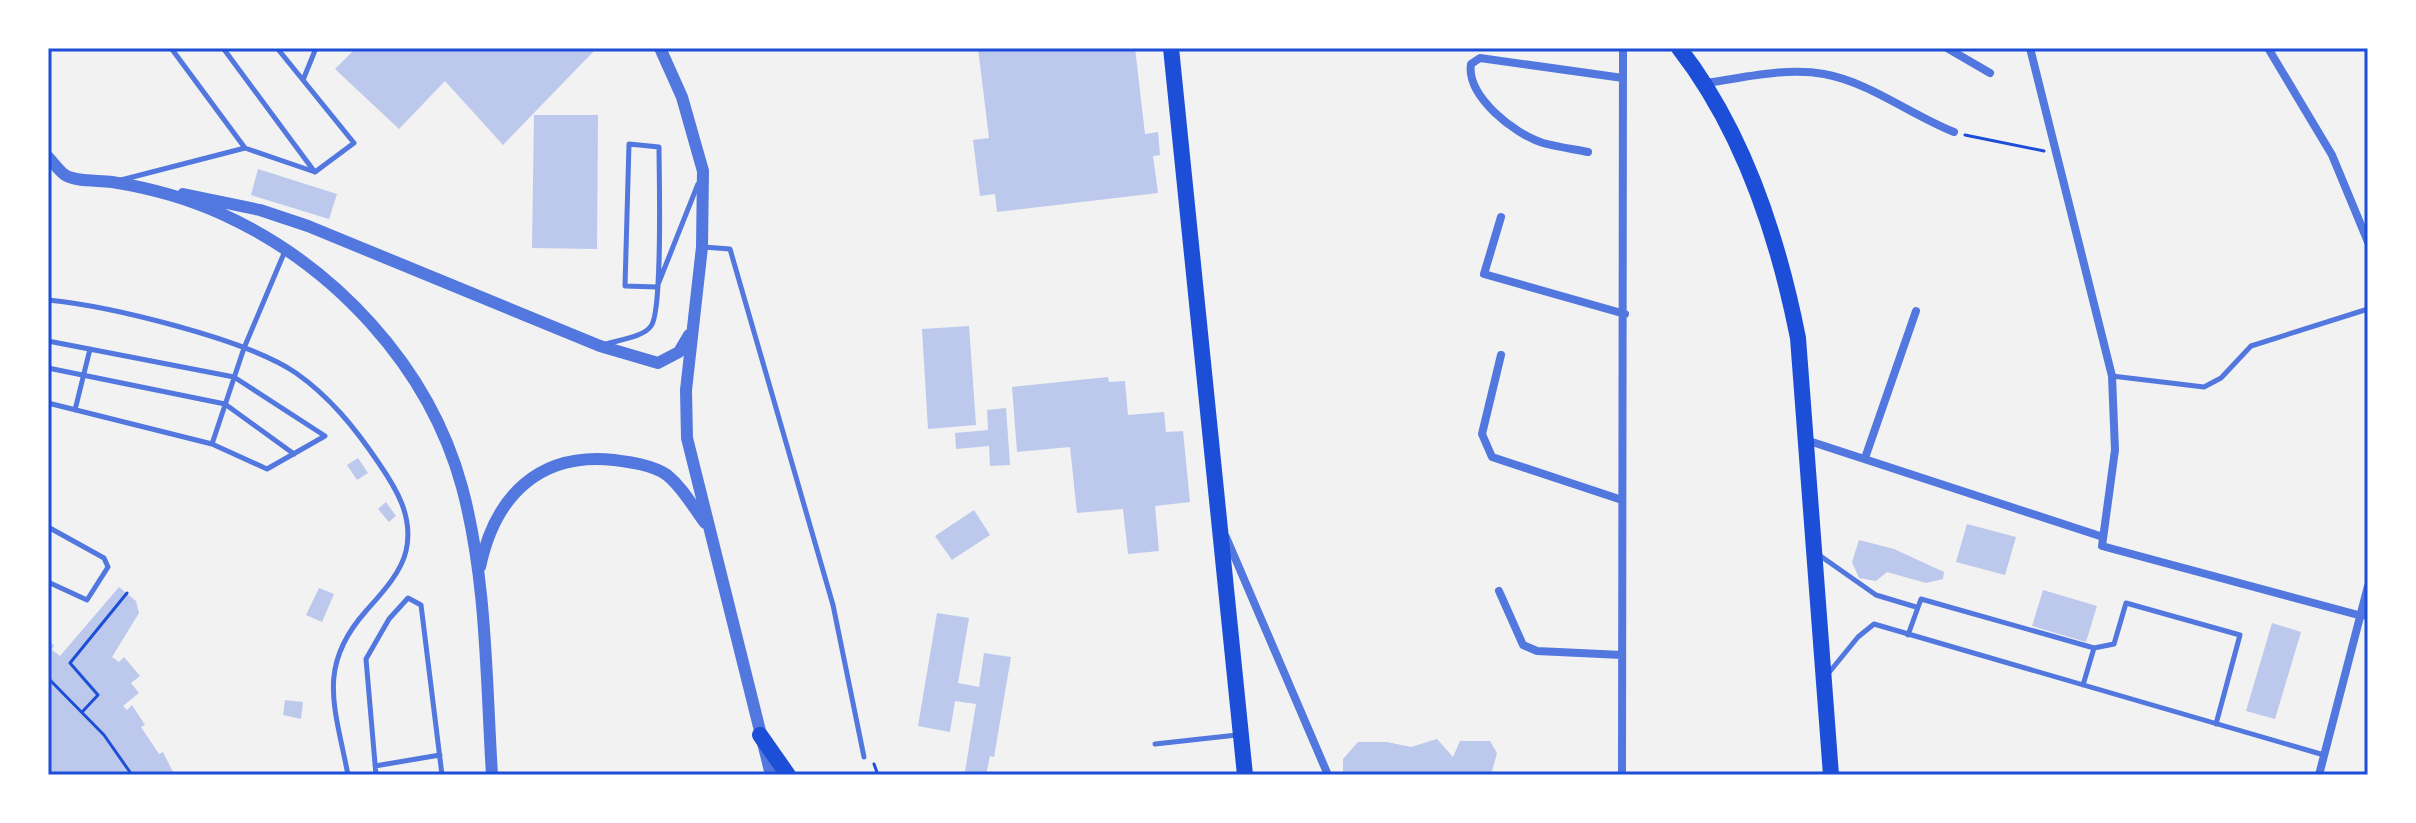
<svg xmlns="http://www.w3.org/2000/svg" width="2416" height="823" font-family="Signika,sans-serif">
  <rect width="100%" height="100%" fill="#f2f2f2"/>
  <path fill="#bdc9ec" d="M356,48h235l3,3 -91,94 -58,-64 -46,48 -64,-60z
    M978,48h157l10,86 13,-2 2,23 -7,1 5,37 -161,19 -2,-18 -15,2 -7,-56 16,-2z
    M534,115h64l-1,134 -65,-1z
    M258,169l79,25 -8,25 -78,-24z
    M969,326l7,99 -48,4 -6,-100z
    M1108,377l1,5 16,-1 3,34 36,-3 2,20 17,-1 7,71 -35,4 4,45 -31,3 -5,-45 -46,4 -7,-66 -53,5 -5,-65z
    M1006,408l4,57 -20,1 -1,-20 -33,3 -1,-16 33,-3 -1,-20z
    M358,458l10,15 -11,7 -10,-15z
    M386,502l10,14 -7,6 -11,-13z
    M974,510l16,25 -38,25 -17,-24z
    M1967,524l49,13 -11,38 -49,-13z
    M1859,540l35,9 50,23 -1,7 -17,4 -39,-11 -11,9 -17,-3 -7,-16z
    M119,587l17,14 3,12 -27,44 7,5 5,-5 16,19 -9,7 8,10 -16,13 4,4 5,-5 13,20 -4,2 18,27 4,-2 11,22 -126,1v-134l6,4 -2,5 8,6z
    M319,588l15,6 -12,28 -16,-7z
    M2043,590l54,16 -11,36 -54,-16z
    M937,613l32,5 -11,65 21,4 5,-34 27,4 -17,100 -4,-1 -4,19 -21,-3 11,-68 -21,-3 -5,31 -32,-6z
    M2272,623l29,9 -26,87 -29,-8z
    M285,700l18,2 -2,17 -18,-4z
    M1437,739l16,18 7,-16h30l7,12 -6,22h-148v-16l15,-17h29l24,5z"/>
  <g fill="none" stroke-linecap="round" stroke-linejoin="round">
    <path stroke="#1d4ed8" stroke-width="3" d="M1965,135l79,16
      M48,678l56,57 28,40
      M83,711l15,-16 -28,-32 57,-70
      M874,764l4,11"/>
    <path stroke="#5277de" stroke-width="5" d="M171,48l74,100
      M223,48l91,123
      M277,48l77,95 -39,29
      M303,80l13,-32
      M121,180l124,-32 70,24
      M703,247l27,2 103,356 31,152
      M659,282l39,-98
      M48,300c61,6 199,39 248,73 34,24 59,55 82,89 18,26 36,55 28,89 -5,22 -25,43 -40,60 -50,56 -31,96 -18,164
      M48,341l186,36 91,59 -58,33 -55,-25 -164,-41
      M606,344c12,-4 38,-7 45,-18 12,-15 8,-151 8,-179l-30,-3 -4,142 32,1
      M48,368l177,36 69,50
      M2112,376l92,11 17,-9 30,-32 117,-37
      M75,410l15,-61
      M212,444l32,-96 41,-97
      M48,527l56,31 4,9 -21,33 -39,-18
      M1819,555l57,40 40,12
      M1908,635l13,-36 173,49
      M1827,675l31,-38 16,-13 450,131
      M2083,685l11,-37 20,-4 12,-41 114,32 -24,89
      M1155,744l82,-9
      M375,766l65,-11
      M376,775l-10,-116 23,-40 19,-21 13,7 21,170"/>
    <path stroke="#5277de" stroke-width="8" d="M1947,48l43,25
      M2030,48l82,328 3,74 -13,96 260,70
      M2268,48l64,107 36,87
      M1706,83c37,-5 80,-16 118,-9 45,8 87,41 130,58
      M1588,152c-15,-3 -30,-5 -45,-9 -29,-9 -77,-47 -72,-79l9,-6 143,20
      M1501,217l-17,57 141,40
      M1501,355l-19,79 10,23 130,43
      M1806,440l297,97
      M1865,458l51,-147
      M1226,537l102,238
      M1499,591l24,54 14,6 85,4
      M1622,775l1,-727
      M2319,775l49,-189"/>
    <path stroke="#5277de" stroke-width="12" d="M660,48l22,49 21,74 -1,76 -16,143 1,48 84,337
      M48,157c5,5 11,14 17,18 11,7 34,5 47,7 38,6 75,16 110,32 112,51 207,152 240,273 25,93 24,193 30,288
      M183,194l77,16 48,16 292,120 58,17 21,-11 10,-17
      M480,567c15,-71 59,-115 134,-107 16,2 39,5 53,15 16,13 26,32 38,48"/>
    <path stroke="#1d4ed8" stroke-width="16" d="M1171,48l74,727
      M1679,48c63,81 99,189 119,290l33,437
      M760,735l28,40"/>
  </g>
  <rect width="2416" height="823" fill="none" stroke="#ffffff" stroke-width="100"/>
  <rect x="50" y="50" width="2316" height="723" fill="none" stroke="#1d4ed8" stroke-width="3"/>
</svg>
